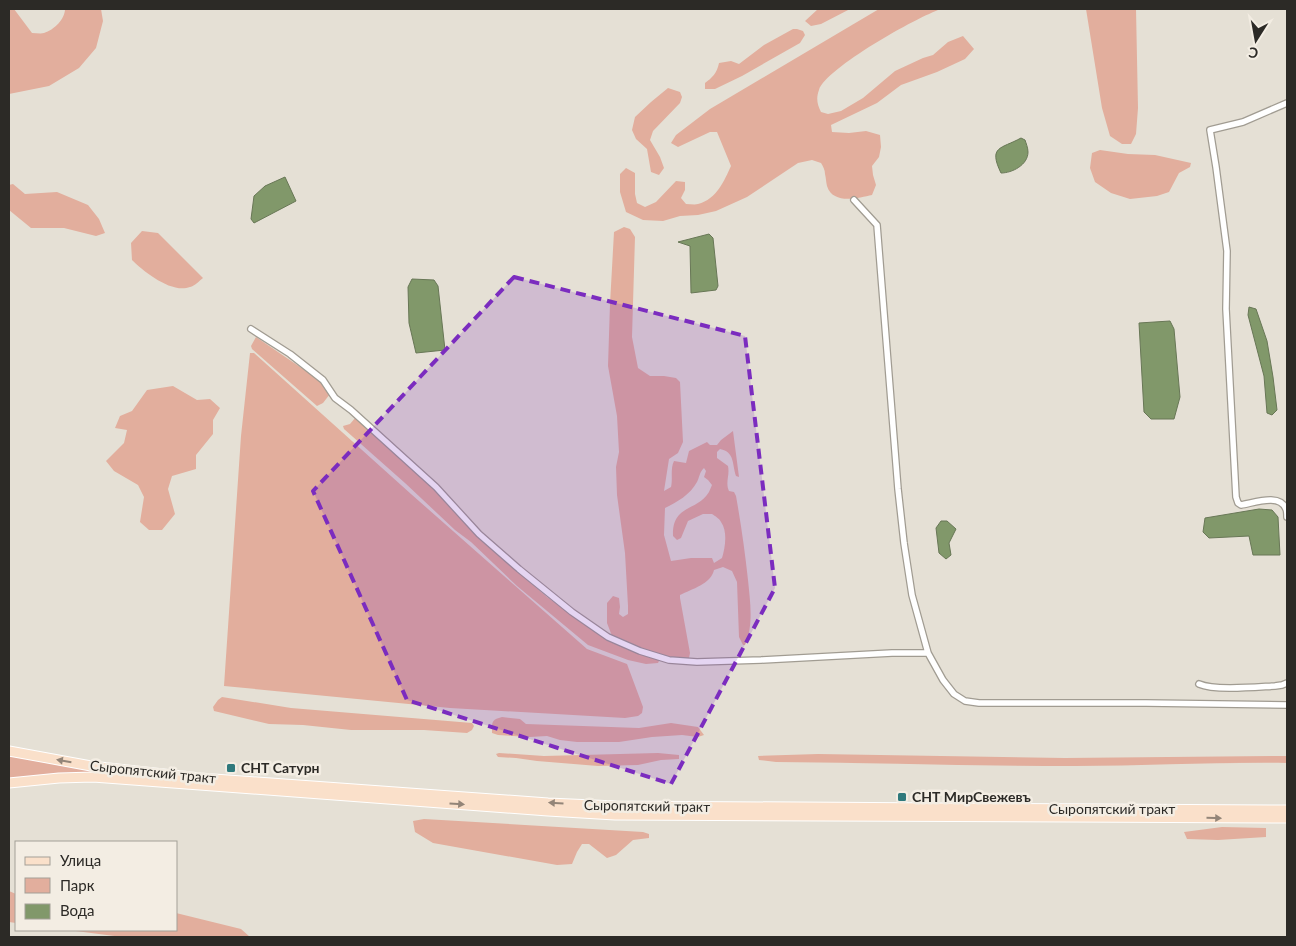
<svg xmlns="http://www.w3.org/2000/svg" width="1296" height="946" font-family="Lato,sans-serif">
  <rect width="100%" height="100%" fill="#e5e0d5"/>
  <path fill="#e2ae9d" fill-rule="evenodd" d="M9,9h5l18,24c4,0 9,1 12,0 10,-3 21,-14 21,-24h36l2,12 -7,27 -17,20 -30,18 -40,8z
    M818,9h32l-29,15 -10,2 -6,-5z
    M879,9h62c-24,8 -115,59 -122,81 -3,8 -2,14 2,22l7,2 13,-3 22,-13 32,-27 28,-13 10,-3 15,-13 15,-6 11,13 -9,10 -28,13 -36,13 -24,18 -46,22 1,7 17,1 17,-2 14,4 1,12 -2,10 -7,9 1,9 3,10 -4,10c-14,3 -39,10 -45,-9 -1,-4 -1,-8 -2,-12 0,-4 -2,-8 -4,-11l-9,-3 -14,3 -51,34 -31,14 -18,4 -18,1 -17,5 -20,-1 -17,-8 -6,-20v-18l6,-6 9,5v21l2,9 8,4 11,-5 20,-21 9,1v8l-4,8 5,6c4,0 9,1 12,0 19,-5 26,-23 33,-38l-14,-34h-7l-32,15 -7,-4 5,-8 34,-26z
    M1086,9h50l2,99 -2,26 -5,10h-9l-12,-8 -8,-28z
    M793,29h4l6,2 2,4 -5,8 -58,33 -27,13h-10v-6c7,-5 12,-10 14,-20l12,-2 8,3 25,-19z
    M668,88l12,4 2,5 -2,6 -27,28 -3,9 10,17 4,11 -5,7 -8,-3 -4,-23 -11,-10 -4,-9 3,-13 16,-15z
    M1100,150l28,4 27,1 36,8 -1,4 -11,6 -10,19 -12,4 -27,3 -19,-6 -16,-11 -5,-14 2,-15z
    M13,184l12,10 32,-2 31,13 11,14 6,14 -9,3 -32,-8h-33l-22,-18v-25z
    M624,227l6,2 5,8 -3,100 6,31 12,8h14l12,2 4,4 3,60 -5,11 -9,6 -5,32 7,-4c2,-8 -1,-18 3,-26l12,2 3,-12 18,-9 3,3h7l4,-5 12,-9 6,46 -3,-1c-4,-12 -1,-24 -16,-27l-3,3v6l11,8c2,10 -3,16 1,25l5,1 2,4c5,28 9,56 12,84 2,21 6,45 -3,65h-2l-4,-8 -2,-55 -5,-11 -9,-4 -9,3c-3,14 -22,19 -34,25v3l10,55 -1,5c-21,2 -59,-12 -77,-22l-5,-13v-20l6,-7 6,2 1,9 -1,7 4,3 5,-3v-8l-3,-53 -8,-58 -1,-28 3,-15 -2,-36 -9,-50 2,-62 4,-72zM704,468l2,3 -2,6 4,3 4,5c-1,2 -2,5 -3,7 -12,20 -37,12 -36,44l4,4 4,-2 7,-17 15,-7h9c3,2 8,5 9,8 7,10 4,26 1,36l-8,5 -2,-5h-21l-20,3 -7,-26 1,-27c12,-6 25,-13 32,-26 3,-6 2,-9 7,-14z
    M142,231l16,2 45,45c-4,3 -8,8 -13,9 -18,7 -46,-15 -58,-27l-1,-17z
    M256,337l66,45 8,12 -7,9 -6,3 -65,-57 -1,-3z
    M250,353h4l157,141 176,155 40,15 16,43 -1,6 -4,3 -13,2 -175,-10 -226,-22 17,-250z
    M173,386l24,14 13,-1 10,9 -7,12v14l-17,21v14l-24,7 -4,13 7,25 -13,16h-13l-9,-8 4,-25 -6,-12 -24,-14 -8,-10 18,-18 3,-13 -12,-2 5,-12 12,-5 15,-21z
    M356,417l79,72 67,69 45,39 50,36 16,10 44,15 2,3 -1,2 -12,1 -18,-4 -40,-15 -71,-59 -46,-44 -16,-12 -50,-47 -61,-54 -1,-3 7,-2z
    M222,697l69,11 181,15 2,3 -2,4 -5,3 -43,-3h-73l-48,-5 -34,-1 -55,-13 -1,-4 5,-7z
    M502,717l18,2 6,5 113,4 32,-5 27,4 6,8 -6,2 -16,-2 -30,2 -33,5h-42l-17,-2 -13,-4 -17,1 -32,-2 -6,-2c0,-11 -1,-13 10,-16z
    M499,753l45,3 114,-3 21,2v4l-18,1 -23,5 -40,1 -61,-5 -21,-3 -18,-1 -2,-3z
    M818,754l247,4 212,-2h10v7c-70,-1 -141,3 -212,3 -99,0 -199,-3 -299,-4l-17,-2 -1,-4z
    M9,756l122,20 -40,-2 -82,4z
    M424,819l219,13 6,2v4l-16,2 -17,15 -9,3 -18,-14h-7l-5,8 -5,12 -15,1 -124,-22 -18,-11 -2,-11z
    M1222,827l44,1v9l-48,3 -31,-1 -3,-7z
    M9,891l7,3v29l-7,-1z
    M176,913l65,16 9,8h-128l-54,-7h108z"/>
  <path fill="#81986a" stroke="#687756" d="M1021,138l4,2c1,3 3,8 3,12 0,13 -16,21 -27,21 -13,-27 0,-24 20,-35z
    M285,177l11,24 -42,22 -3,-4 3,-23 11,-10z
    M709,234l4,4 5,48 -2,4 -25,3 -1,-47 -12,-4z
    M412,279l22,1 4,6 7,64 -29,3 -7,-30 -1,-36z
    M1249,307l7,2 11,32 6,36 4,33 -5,5 -5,-2 -3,-37 -16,-61z
    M1170,321l4,8 6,68 -6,22h-23l-7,-7 -5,-89z
    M1259,509l13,1 6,7 2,38h-27l-4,-19 -40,2 -6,-6 2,-14z
    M941,521h6l9,8 -7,14 2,12 -5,4 -7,-6 -3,-25z"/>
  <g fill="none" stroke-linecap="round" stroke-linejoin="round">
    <defs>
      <path id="minor" d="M1287,103l-44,19 -33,8 6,37 11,84 -1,58 10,188 2,6 3,2c13,-2 39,-12 45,4 1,2 1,5 1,8
        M854,200l23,25 21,264 6,54 8,52 16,58 15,27 11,14 11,7 14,2h167l141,2
        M251,329l39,25 33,26 12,18 16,12 85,77 43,47 40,35 53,43 36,25 32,14 29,9 28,2 64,-2 131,-7h36
        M1199,684c16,7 57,3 76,2l7,-1 5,-2"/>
      <path id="primary" d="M9,751l82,15 109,12 348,25 68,3 671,4
        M9,783l50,-5 34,-1 455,34 67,4 672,3"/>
    </defs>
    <use href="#minor" stroke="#a19c92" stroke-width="8"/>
    <use href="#primary" stroke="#fff" stroke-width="11"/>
    <use href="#minor" stroke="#fff" stroke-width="5.5"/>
    <use href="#primary" stroke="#fae0ca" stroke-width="9"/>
  </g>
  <defs><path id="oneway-solid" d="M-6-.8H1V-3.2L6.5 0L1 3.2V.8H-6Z" transform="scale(1.25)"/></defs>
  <g fill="#938578">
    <use href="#oneway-solid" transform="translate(64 761) rotate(-170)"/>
    <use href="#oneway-solid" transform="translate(556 803) rotate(-177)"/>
    <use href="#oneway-solid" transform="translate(457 804) rotate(4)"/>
    <use href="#oneway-solid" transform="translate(1214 818) rotate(1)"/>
  </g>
  <path fill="#7b2cbf" fill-opacity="0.2" stroke="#7b2cbf" stroke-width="4" stroke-dasharray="10 6" stroke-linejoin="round" d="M514,277l231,59 30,252 -104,196 -264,-84 -94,-209z"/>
  <g fill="#2f797c" stroke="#f3ede3" stroke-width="2">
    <rect x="226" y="763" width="10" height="10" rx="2.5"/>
    <rect x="897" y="792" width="10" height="10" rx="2.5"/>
  </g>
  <g text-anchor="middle" stroke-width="5" stroke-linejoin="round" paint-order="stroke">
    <g font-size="14" font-weight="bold" fill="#2c2a26" stroke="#f3ede3" text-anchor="start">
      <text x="241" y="773">СНТ Сатурн</text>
      <text x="912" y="802">СНТ МирСвежевъ</text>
    </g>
    <g font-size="14" fill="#2c2a26" stroke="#f3ede3">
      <text transform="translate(153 772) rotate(6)" y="5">Сыропятский тракт</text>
      <text transform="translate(647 806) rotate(1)" y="5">Сыропятский тракт</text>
      <text x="1112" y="814">Сыропятский тракт</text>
    </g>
  </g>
  <rect width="1296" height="946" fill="none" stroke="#2c2a26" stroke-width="20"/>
  <rect x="15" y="841" width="162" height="90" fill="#f3ede3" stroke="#a39f97"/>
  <rect x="25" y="857" width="25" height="8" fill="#fae0ca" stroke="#a39f97"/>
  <text x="60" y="866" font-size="15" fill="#2c2a26">Улица</text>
  <rect x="25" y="878" width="25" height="15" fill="#e2ae9d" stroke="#a39f97"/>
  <text x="60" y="891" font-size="15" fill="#2c2a26">Парк</text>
  <rect x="25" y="904" width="25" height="15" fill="#81986a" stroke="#a39f97"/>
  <text x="60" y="916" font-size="15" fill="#2c2a26">Вода</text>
  <g transform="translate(1256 40) rotate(191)" stroke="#f3ede3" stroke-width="4" paint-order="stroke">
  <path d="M0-4L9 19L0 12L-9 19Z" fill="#2c2a26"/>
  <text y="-8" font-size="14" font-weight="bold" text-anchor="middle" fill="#2c2a26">С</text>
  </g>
</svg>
